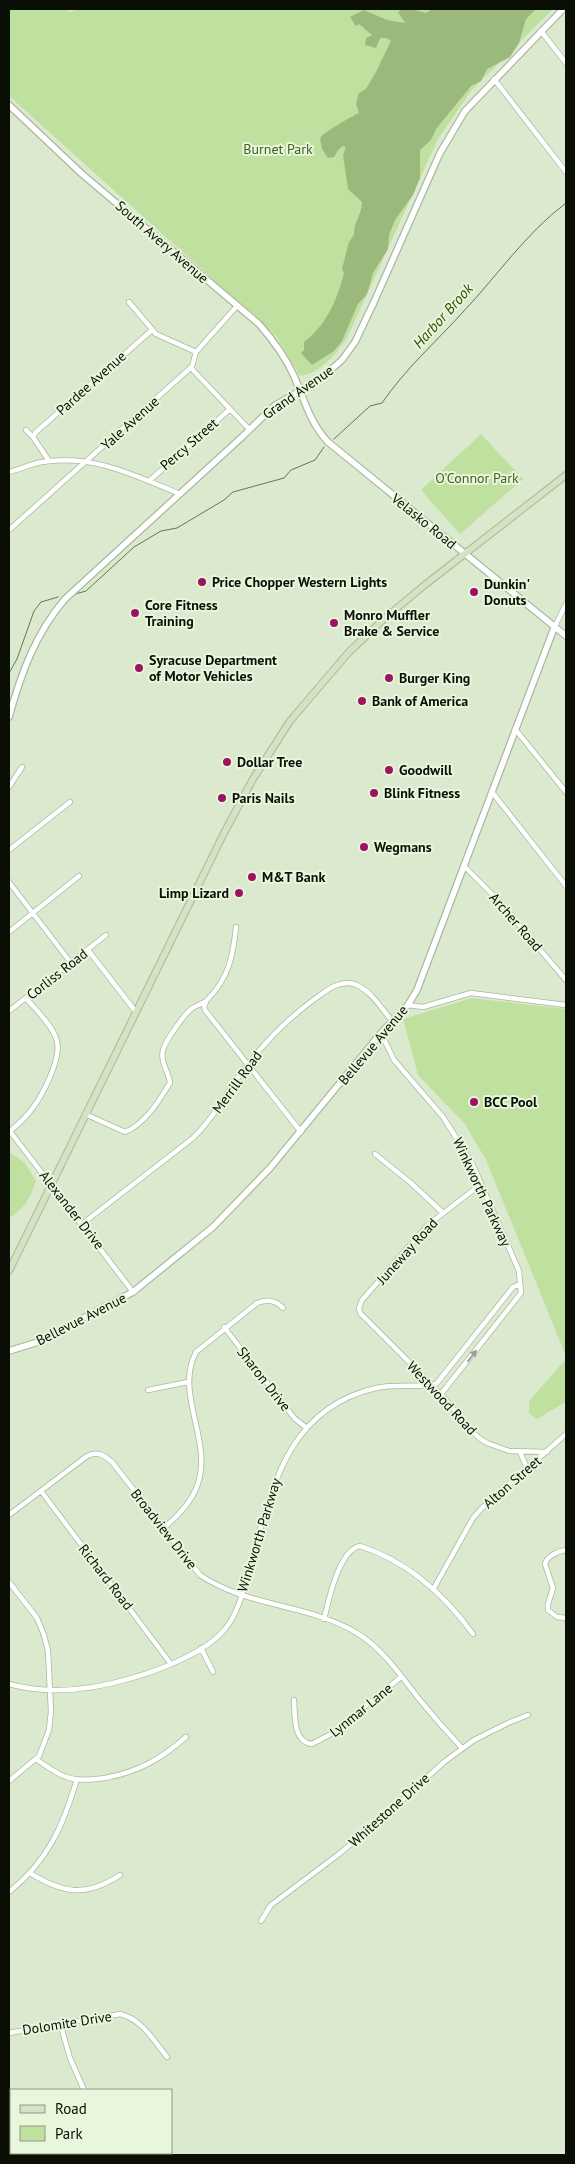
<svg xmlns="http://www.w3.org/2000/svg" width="575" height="2164" font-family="'PT Sans',sans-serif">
  <rect width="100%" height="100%" fill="#dbe9cf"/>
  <path fill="#c0e0a0" d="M9,9h55l7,3 6,-3h476l-82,82 -33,48 -91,199c-12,17 -26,35 -47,38l-23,-39 -268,-241z
    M481,434l42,45 -63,55 -39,-44z
    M472,998l94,11v347l-80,-196 -21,-36 -47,-49 -15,-56z
    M9,1152l16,11 11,18c-6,17 -11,28 -27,37z
    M566,1359v45l-2,-1 -27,16 -8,-6v-12z"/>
  <path fill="#9ab97a" d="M402,9h10l14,4 6,-4h104l-10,10 -7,24 -9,14 -23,12 -6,12 -10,5 -35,43 -5,11 -11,10v28l-7,17 -18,25 -6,15 -1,14 -15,24 -6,21 -9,10 -16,37 -8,10 -22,14 -11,-12 3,-3v-8c22,-16 34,-44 40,-69l-2,-4 7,-27 5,-7c-1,-12 8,-21 8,-33l-14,-13 -5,-34 3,-8 -3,-1 -5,4 -4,7 -6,1 -6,-9 -2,-11c4,-6 32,-22 39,-25l-3,-9 3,-11 7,-4 10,-17 15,-31 -4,-3h-7l-4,10 -11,-3 1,-7 6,-3 -13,-11 -3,2 -6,-9 14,-7 23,10 18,3 -7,-11z"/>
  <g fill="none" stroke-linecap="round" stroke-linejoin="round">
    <path stroke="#62794a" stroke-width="1" d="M334,439l36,-33 12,-3c24,-35 53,-60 81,-91 34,-36 63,-79 103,-109
      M75,594l11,-3 48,-44 27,-16 16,-3 47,-28 9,-8 51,-14 7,-8 24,-10 9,-13
      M9,673l8,-14 17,-48 7,-9 17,-5"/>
    <defs>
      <path id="minor" d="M541,31l25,32
        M494,79l72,93
        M129,302l27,32 40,18
        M191,368l58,61
        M26,430l7,7 16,24
        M33,437l3,-5 116,-102
        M9,472c11,-3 22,-8 33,-10 51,-8 92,13 138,32
        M149,481l81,-72
        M9,530l178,-159 5,-5 4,-14 41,-46
        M554,628l12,-24
        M515,729l51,63
        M9,787l13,-20
        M492,792l74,94
        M9,850l61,-48
        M464,866l32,32 70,82
        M9,882l62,81
        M9,932l70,-56
        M88,950l48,62
        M206,1002l-2,4 1,4 96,122
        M408,1005l15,2 48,-14 95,12
        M9,1011l97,-76
        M381,1033l13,27 49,57 29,46 47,108 2,22 -80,101
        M85,1114l40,18c20,-8 34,-31 45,-49 -1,-11 -10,-20 -7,-33 2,-9 21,-35 28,-41 5,-4 12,-5 16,-9 22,-22 26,-44 29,-73
        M9,1130l124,162
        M10,1131c6,-5 12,-10 17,-16 13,-14 37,-58 29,-77 -5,-14 -20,-28 -30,-40
        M375,1154l36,29 31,29
        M481,1184l-53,41 -66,75 -3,8 1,5 81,81 27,33 11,11 8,5 22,8 38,1
        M82,1224l111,-86c18,-17 29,-38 43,-58 23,-32 48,-59 80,-82 11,-8 23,-18 38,-14 16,5 28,25 38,37
        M224,1327l71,92 12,9
        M148,1390l40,-8
        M520,1452l7,16
        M41,1491l130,173
        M9,1515l78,-59c11,-5 17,-1 25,6l88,113c47,32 109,29 157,58 26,16 44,43 62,66 14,17 28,33 43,49
        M163,1529c12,-11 25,-23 32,-38 22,-46 -22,-95 1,-139l61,-49c11,-4 18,-3 26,5
        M566,1550c-8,1 -19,6 -21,14l8,24 -5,16v6l9,7 9,1
        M9,1582l28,36 7,17 4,16 3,60 -2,19 -10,26 -30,25
        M434,1588l39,-70 9,-10 84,-74
        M324,1619c5,-20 15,-69 36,-73 47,15 84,48 113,88
        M201,1648l12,24
        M9,1684c40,11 83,6 123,-6 28,-8 75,-26 93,-49 16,-19 20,-48 27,-71 21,-74 37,-150 124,-170 18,-4 38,-1 57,-3l4,-2 76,-96 7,-3
        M294,1700c1,16 -1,42 18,44l19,-10 70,-57
        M36,1759c10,7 19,14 30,18 12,4 26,3 39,1 33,-6 56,-19 81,-41
        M30,1873c34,21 56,24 90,2
        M9,1892c39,-31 54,-66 68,-113
        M261,1921l10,-16 68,-51 46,-38 59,-54 30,-22 34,-17 20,-8
        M60,2023l10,35 14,32
        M9,2033l111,-19c22,5 34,27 47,43"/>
      <path id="tertiary" d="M9,105l73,69 177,150c14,16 26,32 35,52 10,23 16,47 34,66l238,194
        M9,717c12,-43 26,-83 56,-118l177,-162 32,-31 45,-26 23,-20 13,-18 19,-40 66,-149 25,-42 98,-102
        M9,1351l29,-9 95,-50 80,-65 57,-59 111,-135 27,-28 9,-15 137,-362"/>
      <path id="secondary" d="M9,1271l215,-438 29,-54 37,-58 59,-69 36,-34 41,-34 140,-109"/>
    </defs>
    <use href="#minor" stroke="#aab89f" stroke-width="6"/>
    <use href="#tertiary" stroke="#aab89f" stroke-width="8"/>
    <use href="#secondary" stroke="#aab89f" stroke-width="8"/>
    <use href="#minor" stroke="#fff" stroke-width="4.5"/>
    <use href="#tertiary" stroke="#fff" stroke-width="5.5"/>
    <use href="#secondary" stroke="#d4e3c2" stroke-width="6"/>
  </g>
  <defs><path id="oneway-solid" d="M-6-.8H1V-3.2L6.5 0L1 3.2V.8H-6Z" transform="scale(1.25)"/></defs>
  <use fill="#9d9f9b" href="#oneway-solid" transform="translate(472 1356) rotate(-52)"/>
  <g fill="#9e1361" stroke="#e8f6dc" stroke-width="2">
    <circle cx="202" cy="582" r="5"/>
    <circle cx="474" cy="592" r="5"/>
    <circle cx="135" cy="613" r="5"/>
    <circle cx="334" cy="623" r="5"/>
    <circle cx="139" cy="668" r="5"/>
    <circle cx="389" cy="678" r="5"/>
    <circle cx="362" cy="701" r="5"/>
    <circle cx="227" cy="762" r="5"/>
    <circle cx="389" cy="770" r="5"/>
    <circle cx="374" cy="793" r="5"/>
    <circle cx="222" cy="798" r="5"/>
    <circle cx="364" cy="847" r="5"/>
    <circle cx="252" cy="877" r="5"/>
    <circle cx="239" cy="893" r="5"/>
    <circle cx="474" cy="1102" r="5"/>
  </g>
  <g text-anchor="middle" stroke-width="4" stroke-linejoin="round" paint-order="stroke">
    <g font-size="14" fill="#43601e" stroke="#e8f6dc">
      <text x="278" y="154">Burnet Park</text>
      <text x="477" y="483">O'Connor Park</text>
    </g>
    <g font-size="14" fill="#0a0f06" stroke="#e8f6dc">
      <text transform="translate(162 242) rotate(41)" y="5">South Avery Avenue</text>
      <text transform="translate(91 383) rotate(-42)" y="5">Pardee Avenue</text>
      <text transform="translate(298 392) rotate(-35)" y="5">Grand Avenue</text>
      <text transform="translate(130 423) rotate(-42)" y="5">Yale Avenue</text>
      <text transform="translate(189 444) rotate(-41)" y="5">Percy Street</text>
      <text transform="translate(424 521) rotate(39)" y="5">Velasko Road</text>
      <text transform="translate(516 922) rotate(49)" y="5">Archer Road</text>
      <text transform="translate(57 974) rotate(-38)" y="5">Corliss Road</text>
      <text transform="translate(373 1045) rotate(-50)" y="5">Bellevue Avenue</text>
      <text transform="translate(237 1082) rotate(-54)" y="5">Merrill Road</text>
      <text transform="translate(482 1192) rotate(65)" y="5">Winkworth Parkway</text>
      <text transform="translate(72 1210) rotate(52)" y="5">Alexander Drive</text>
      <text transform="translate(407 1251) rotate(-48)" y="5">Juneway Road</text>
      <text transform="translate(81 1319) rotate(-27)" y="5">Bellevue Avenue</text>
      <text transform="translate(264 1379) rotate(52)" y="5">Sharon Drive</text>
      <text transform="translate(442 1398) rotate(47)" y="5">Westwood Road</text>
      <text transform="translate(512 1482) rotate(-41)" y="5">Alton Street</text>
      <text transform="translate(164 1529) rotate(52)" y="5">Broadview Drive</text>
      <text transform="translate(259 1535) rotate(-73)" y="5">Winkworth Parkway</text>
      <text transform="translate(106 1577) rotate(52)" y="5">Richard Road</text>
      <text transform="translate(361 1710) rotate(-39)" y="5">Lynmar Lane</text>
      <text transform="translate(389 1810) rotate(-42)" y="5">Whitestone Drive</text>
      <text transform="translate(67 2023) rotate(-9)" y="5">Dolomite Drive</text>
    </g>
    <g font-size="14" font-weight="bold" fill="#0a0f06" stroke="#e8f6dc" text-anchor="start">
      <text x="212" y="587">Price Chopper Western Lights</text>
      <text x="484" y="589">Dunkin'<tspan x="484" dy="16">Donuts</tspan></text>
      <text x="145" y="610">Core Fitness<tspan x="145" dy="16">Training</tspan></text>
      <text x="344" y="620">Monro Muffler<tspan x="344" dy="16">Brake &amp; Service</tspan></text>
      <text x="149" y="665">Syracuse Department<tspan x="149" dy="16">of Motor Vehicles</tspan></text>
      <text x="399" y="683">Burger King</text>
      <text x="372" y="706">Bank of America</text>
      <text x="237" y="767">Dollar Tree</text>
      <text x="399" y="775">Goodwill</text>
      <text x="384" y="798">Blink Fitness</text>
      <text x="232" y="803">Paris Nails</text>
      <text x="374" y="852">Wegmans</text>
      <text x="262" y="882">M&amp;T Bank</text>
      <text x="229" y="898" text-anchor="end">Limp Lizard</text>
      <text x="484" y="1107">BCC Pool</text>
    </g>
    <g font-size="15" font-style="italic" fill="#34500a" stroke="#e8f6dc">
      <text transform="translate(443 316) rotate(-48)" y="5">Harbor Brook</text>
    </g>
  </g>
  <rect width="575" height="2164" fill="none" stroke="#0a0f06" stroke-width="20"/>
  <rect x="10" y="2089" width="162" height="65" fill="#e8f6dc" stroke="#8f9a86"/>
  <rect x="20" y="2105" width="25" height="8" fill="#d4e3c2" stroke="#8f9a86"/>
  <text x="55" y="2114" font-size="15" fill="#0a0f06">Road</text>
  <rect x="20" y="2126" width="25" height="15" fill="#c0e0a0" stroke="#8f9a86"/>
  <text x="55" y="2139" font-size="15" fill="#0a0f06">Park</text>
</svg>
